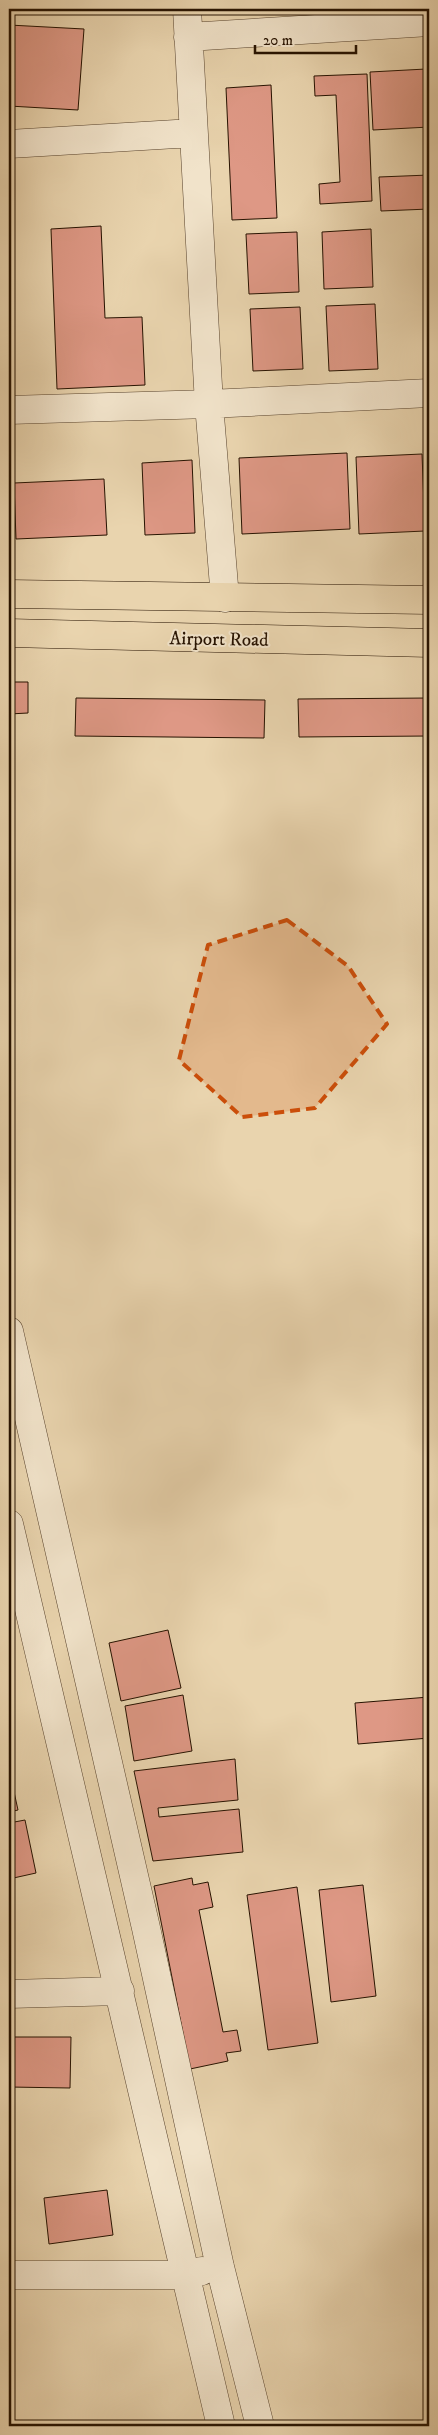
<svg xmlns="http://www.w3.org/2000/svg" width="438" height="2435" font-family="'IM FELL DW Pica',serif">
  <rect width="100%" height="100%" fill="#e9d4ae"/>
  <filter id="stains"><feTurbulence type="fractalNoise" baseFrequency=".004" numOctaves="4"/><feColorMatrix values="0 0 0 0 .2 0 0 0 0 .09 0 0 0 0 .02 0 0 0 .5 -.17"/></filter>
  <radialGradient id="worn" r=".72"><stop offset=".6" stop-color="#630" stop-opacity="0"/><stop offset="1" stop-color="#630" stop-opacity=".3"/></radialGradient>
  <path fill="#de9885" stroke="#261200" d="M9,25l75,4 -6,81 -69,-4z
    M426,69l3,58 -56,3 -3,-58z
    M367,74l5,127 -52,3 -1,-20 21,-2 -4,-87 -21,1 -1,-20z
    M271,85l6,133 -45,2 -6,-132z
    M429,175v34l-48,2 -2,-34z
    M101,226l4,92 37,-1 3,68 -88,4 -6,-160z
    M371,229l2,58 -49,2 -2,-57z
    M297,232l2,60 -50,2 -3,-60z
    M375,304l3,65 -49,2 -3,-65z
    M300,307l3,62 -50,2 -3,-62z
    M9,352h3l1,43h-4z
    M347,453l3,76 -108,5 -3,-76z
    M422,454l3,77 -66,3 -3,-77z
    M192,460l3,73 -50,2 -3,-72z
    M104,479l3,56 -91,4 -2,-56z
    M9,682h19v31l-19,1z
    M76,698l189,2 -1,38 -189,-2z
    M429,698v38l-130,1 -1,-38z
    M168,1630l13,58 -60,13 -12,-58z
    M183,1695l9,56 -58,10 -9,-55z
    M429,1697v41l-71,6 -3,-41z
    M235,1759l3,41 -80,8 1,9 80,-8 4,43 -90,9 -19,-90z
    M9,1769l9,41 -9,2z
    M25,1820l11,53 -27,6v-56z
    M192,1878l1,7 15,-3 5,25 -14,3 24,122 14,-2 4,21 -15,2 2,8 -38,8 -36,-183z
    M363,1885l13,111 -45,6 -12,-112z
    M297,1887l21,156 -50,7 -21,-155z
    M9,2037h62l-1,51 -61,-1z
    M107,2190l6,45 -64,9 -5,-46z"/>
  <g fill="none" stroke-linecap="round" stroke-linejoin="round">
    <defs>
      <path id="minor" d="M187,9l22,395 16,194
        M188,37l241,-15
        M9,144l184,-11
        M9,410l200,-6 220,-11
        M9,1331l137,597 74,339 40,159
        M9,1524l212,902
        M9,1994l111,-3
        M9,2275h176l17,-4"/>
      <path id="major" d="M9,594l420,6
        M9,633l420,10"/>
    </defs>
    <use href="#minor" stroke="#57422c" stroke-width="29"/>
    <use href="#major" stroke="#261200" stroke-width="29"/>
    <use href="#minor" stroke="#f1e3ca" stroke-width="28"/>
    <use href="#major" stroke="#e9d4ae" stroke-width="28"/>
  </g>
  <path fill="#cb4e0a" fill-opacity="0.2" stroke="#cb4e0a" stroke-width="4" stroke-dasharray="10 6" stroke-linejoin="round" d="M287,920l61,46 39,58 -72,84 -73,9 -63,-57 29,-115z"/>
  <g text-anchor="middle" stroke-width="4" stroke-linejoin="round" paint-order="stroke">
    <g font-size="19" fill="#261200" stroke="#f1e3ca">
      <text transform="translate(219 638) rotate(1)" y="7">Airport Road</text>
    </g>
  </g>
  <rect width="438" height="2435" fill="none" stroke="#e9d4ae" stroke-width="30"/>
  <rect x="10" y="10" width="418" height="2415" fill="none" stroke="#261200" stroke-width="2.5"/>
  <rect x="15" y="15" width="408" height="2405" fill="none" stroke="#261200"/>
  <path d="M255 45v8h101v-8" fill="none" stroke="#261200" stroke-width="2.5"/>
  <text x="263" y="45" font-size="15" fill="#261200" stroke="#f1e3ca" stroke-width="4" paint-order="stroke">20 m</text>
  <rect width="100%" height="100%" filter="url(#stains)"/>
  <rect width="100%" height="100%" fill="url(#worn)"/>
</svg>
